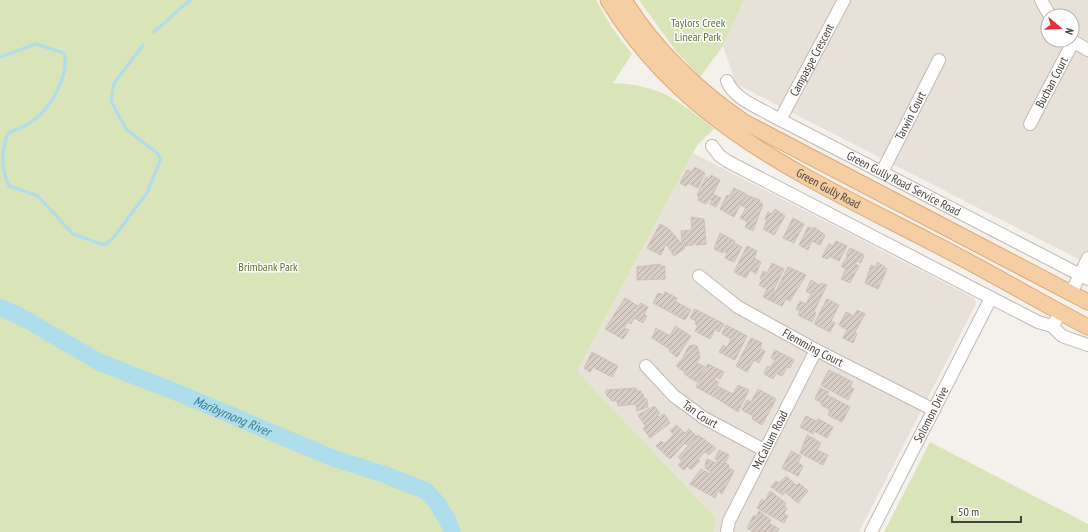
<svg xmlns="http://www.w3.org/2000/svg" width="1088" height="532" font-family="'PT Sans Narrow',sans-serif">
  <defs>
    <pattern id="building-hatch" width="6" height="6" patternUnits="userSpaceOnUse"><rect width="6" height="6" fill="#d8cdc5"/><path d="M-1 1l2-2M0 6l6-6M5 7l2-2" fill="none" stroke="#b1a8a1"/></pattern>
  </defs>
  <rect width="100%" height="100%" fill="#f4f0eb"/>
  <path fill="#e8e1da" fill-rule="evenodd" d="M744,0h344v264l-352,-180 -13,-38zM1048,16h24v24h-24z
    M693,153l281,145 2,6 -117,228h-146l3,-14 -139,-147z"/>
  <path fill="#d9e4b8" d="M0,0h596l16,28 20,26 -19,29c50,3 63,16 101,46l-16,15 -5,9 -116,218 139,147 -3,14h-713z
    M639,0h105l-21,46 -23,31 -24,-26z
    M930,442l158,82v8h-204z"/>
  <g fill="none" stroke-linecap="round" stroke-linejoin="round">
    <path stroke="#aeddeb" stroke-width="3" d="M154,32l36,-32
      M0,57l36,-13 28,9c6,24 -15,59 -36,71 -6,4 -14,6 -20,9 -7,18 -7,36 1,53l29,10 35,38 31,11 10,-8 33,-44 14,-35 -5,-6 -30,-23 -15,-28 3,-18 29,-38"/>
    <path stroke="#aeddeb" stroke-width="17" id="s1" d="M0,307l27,13 72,42 82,32 149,63 56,18 40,16 11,12 11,18 4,11"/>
  </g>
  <path fill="url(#building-hatch)" stroke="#cfc0b6" d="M695,167l10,6 -7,15 -10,-5 -2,3 -6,-3 7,-13 5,2z
    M711,175l9,5 -7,14 8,4 -5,9 -6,-3 2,-4 -2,-1 -4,5 -8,-4 1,-3 -2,-2 9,-18 3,2z
    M734,188l12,6 -12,23 -14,-8 7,-14 3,1z
    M746,195l14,5 -1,2 4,2 -10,27 -8,-4 3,-5 -8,-4 6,-10 -5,-3z
    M775,209l10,7 -11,19 -11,-6 4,-8 -2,-2 3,-7 4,2z
    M691,217l13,2 2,25 -10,1v-2h-3v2l-9,1 -2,-3 -1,-12 11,-1z
    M793,218l11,6 -10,19 -11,-5z
    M660,224l9,5 16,19 -11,8 -8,-12 -5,11 -14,-7z
    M808,227l5,2 1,-2 11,8 -5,10 -8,-4 -4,9 -9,-5z
    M720,233l15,8 -1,2 8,4 -8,15 -9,-4 2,-5 -3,-2 -1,2 -9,-4z
    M836,241l11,5 -8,15 -10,-5 -1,3 -6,-2 7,-13 4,2z
    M747,246l10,5 -3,7 7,4 -5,12 -6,-4 -4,8 -12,-6z
    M850,248l14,7 -3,8 -4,-2 -2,3 4,2 -9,17 -9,-4 5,-10 -5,-3 7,-10 -2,-1z
    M878,262l9,7 -9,20 -13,-6 6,-18 4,2z
    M772,263l12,6 -11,22 3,1 -5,9 -8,-4 4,-8 -8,-4 3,-5 -2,-1 3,-8 4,2z
    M660,264v2h5v13l-28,1v-13z
    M788,267l18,8 -16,26 -4,-2 -4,7 -11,-5z
    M811,280l8,5 2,-2 6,2 -13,26 2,2 -4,9 -14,-7 2,-4 -4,-2 4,-8 6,3 5,-10 -5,-3z
    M665,292l12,6 -2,3 16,9 -6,10 -32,-17 5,-10 6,2z
    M625,298l13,8 3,-3 7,4 -4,7 3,2 -4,7 -9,-5 -3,6 -3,-2 -4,6 5,2 -6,9 -18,-10z
    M827,299l12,6 -8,16 4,2 -5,9 -16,-8z
    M695,309l29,15 -5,8 -4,-3 -5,10 -15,-8 3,-5 -3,-2 1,-3 -6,-3z
    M857,310l8,4 -10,18 2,2 -4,9 -10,-5 4,-8 -8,-5 7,-13 8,4z
    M726,325l21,11 -12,24 -16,-8 4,-7 4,2 4,-8 -9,-5z
    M675,326l16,10 -14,21 -8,-6 1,-2 -18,-11 4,-10 14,8z
    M751,338l11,5 -2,6 5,2 -6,12 -5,-3 -7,12 -11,-6z
    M693,345l4,1 3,10 -3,7 8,4 -8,15 -13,-8 1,-2 -9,-6 6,-7 7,-13z
    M775,350l19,10 -4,8 -3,-1 -5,9 -6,-3 -3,6 -9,-5 3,-8 3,2 5,-8 -4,-2z
    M592,352l26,14 -6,11 -19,-10 -3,5 -6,-4z
    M708,364l16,8 -4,7 -5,-2 -1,3 5,2 -2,4 6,3 -5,10 -22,-12z
    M829,370l24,12 -3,5 4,2 -6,11 -27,-15z
    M738,385l11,5 -11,22 -20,-13 5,-10 10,5z
    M636,388l1,3h4v3h2l1,5h3l1,8 -11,4 -1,-7 -18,2 -1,-5h-5l-6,-7v-4z
    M820,388l9,4 -2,3 23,12 -8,15 -14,-7 2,-5 -9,-5 1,-2 -7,-4z
    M758,389l18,10 -14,26 -10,-6 1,-3 -11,-6 5,-10 4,2z
    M654,406l6,7 -2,2 1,2 5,-3 6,9 -20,15 -7,-10 3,-1 -8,-12z
    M806,416l10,5 2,-2 15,8 -6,11 -13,-7 -1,3 -13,-7z
    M676,425l9,8 4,-4 7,7 -9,9 -2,-2 -15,16 -14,-13 5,-5 4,3 9,-10 -4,-3z
    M698,435l18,13 -7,7 -4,-3 -7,7 2,2 -9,9 -4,-4 -3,4 -6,-5 4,-4 -4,-4z
    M807,435l14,8 -4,7 11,5 -5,10 -23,-12z
    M719,450l10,5 -4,8 4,2 -1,3 6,3 -12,23 -4,-3 -3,7 -25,-14 11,-15 9,5 1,-2 -6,-4 1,-3h-1l2,-6 9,4 2,-3 -3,-1z
    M791,451l10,5 -3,7 5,3 -5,10 -16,-8z
    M786,476l11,10 2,-3 9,8 -10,12 -13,-11 -2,3 -12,-8 5,-6 3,2z
    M770,491l16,12 -2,3 3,2 -3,6 4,2 -4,7 -27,-15 5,-9 3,2z
    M759,511l12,9 -2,3 10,6 -2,3h-23l-7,-4 7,-13 2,2z"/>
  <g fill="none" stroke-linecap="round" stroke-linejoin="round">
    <defs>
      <g id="minor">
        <path d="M1041,0l9,16"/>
        <path d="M1071,40l17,10"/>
        <path id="s2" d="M727,81c7,17 28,25 44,34l317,164"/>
        <path id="s3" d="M780,120l64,-120"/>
        <path id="s4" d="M1030,124l43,-82"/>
        <path d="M712,146l7,9 8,6 311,161 14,4 9,-13"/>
        <path id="s5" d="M882,172l57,-112"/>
        <path id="s6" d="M699,276l39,31 78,43 118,60"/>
        <path d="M1071,293l17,-35"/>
        <path d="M1052,326l10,10 26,9"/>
        <path id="s7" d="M646,366l28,30 30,22 60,32"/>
        <path id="s8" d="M727,532l2,-11 87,-171"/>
        <path id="s9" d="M871,532l120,-234"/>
      </g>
      <g id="major">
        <path id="s10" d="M608,0c76,125 196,176 321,241 54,27 105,58 159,86"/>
        <path d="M624,0c31,50 72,89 120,122l344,180"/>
      </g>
    </defs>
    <use href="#minor" stroke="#c2b9b2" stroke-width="14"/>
    <use href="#major" stroke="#daa874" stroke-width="17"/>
    <use href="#minor" stroke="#fff" stroke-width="12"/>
    <use href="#major" stroke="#f5cfa3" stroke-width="15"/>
  </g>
  <g text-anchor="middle" stroke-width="3" stroke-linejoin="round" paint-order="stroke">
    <g font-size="12" fill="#587531" stroke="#fff">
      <text x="698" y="27">Taylors Creek<tspan x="698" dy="14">Linear Park</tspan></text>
      <text x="268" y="271">Brimbank Park</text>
    </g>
    <g font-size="12" fill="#48403a" stroke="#fff">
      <text dy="4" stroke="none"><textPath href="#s3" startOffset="68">Campaspe Crescent</textPath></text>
      <text dy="4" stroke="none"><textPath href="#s4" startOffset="47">Buchan Court</textPath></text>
      <text dy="4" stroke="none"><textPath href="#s5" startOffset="63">Tarwin Court</textPath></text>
      <text dy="4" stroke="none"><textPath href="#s2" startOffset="206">Green Gully Road Service Road</textPath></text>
      <text dy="4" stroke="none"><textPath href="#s10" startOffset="294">Green Gully Road</textPath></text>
      <text dy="4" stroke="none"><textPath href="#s6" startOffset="135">Flemming Court</textPath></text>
      <text dy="4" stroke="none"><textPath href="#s7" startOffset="73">Tan Court</textPath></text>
      <text dy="4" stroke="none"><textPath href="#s9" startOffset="132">Solomon Drive</textPath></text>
      <text dy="4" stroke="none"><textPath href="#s8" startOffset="102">McCallum Road</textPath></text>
    </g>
    <g font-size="13" font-style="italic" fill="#367d94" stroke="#fff">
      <text dy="5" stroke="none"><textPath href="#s1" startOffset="257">Maribyrnong River</textPath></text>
    </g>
  </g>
  <g transform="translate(1060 28) rotate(109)"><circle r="19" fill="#ffffff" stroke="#b6b3b0"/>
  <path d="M0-3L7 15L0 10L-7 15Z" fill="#e73036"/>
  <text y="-6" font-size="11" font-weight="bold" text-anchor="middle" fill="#48403a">N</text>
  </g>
  <path d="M952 516v6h69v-6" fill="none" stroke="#48403a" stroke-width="2"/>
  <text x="958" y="516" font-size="12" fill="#48403a" stroke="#ffffff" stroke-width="3" paint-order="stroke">50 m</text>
</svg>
